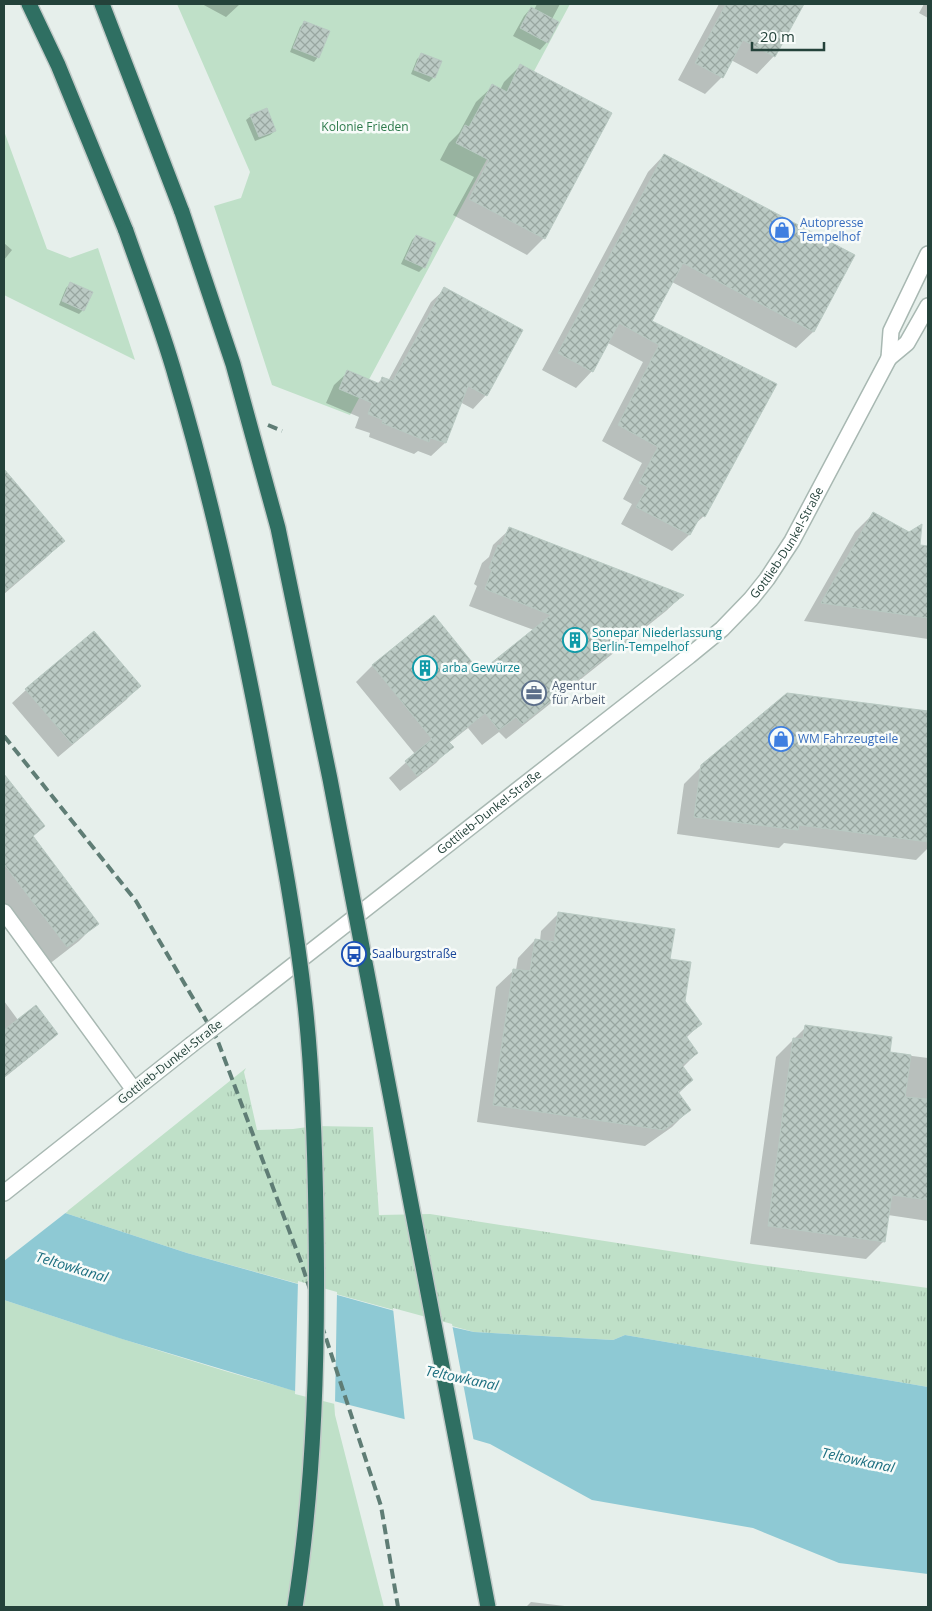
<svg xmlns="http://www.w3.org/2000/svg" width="932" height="1611" font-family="'Open Sans',sans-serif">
  <defs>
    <pattern id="grass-tufts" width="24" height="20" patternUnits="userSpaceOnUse" patternTransform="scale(1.25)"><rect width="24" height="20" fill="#bfe0c8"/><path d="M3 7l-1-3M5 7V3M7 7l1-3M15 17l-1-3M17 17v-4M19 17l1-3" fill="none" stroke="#a4c1ad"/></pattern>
    <pattern id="building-cross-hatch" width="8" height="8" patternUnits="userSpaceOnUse" patternTransform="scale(1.25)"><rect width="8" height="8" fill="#bbcac4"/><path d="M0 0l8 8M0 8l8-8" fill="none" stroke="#98a6a0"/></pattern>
  </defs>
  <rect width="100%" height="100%" fill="#e6efeb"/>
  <path fill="url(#grass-tufts)" d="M246,1068l-2,4 13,58 36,-1 22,-3 58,1 6,88 51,-1 323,50 175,24v99l-303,-52 -12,5 -139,-8 -287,-79 -122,-40z"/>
  <path fill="#bfe0c8" d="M177,4h393l-220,411 -78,-30 -58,-179 27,-8 9,-26z
    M4,131l43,118 23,9 28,-10 37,112 -131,-65z
    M4,1300c109,36 219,73 330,101l1,14 49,192h-380z"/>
  <path fill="#8ec9d4" d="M4,1190l61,23 122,40 265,74 22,5 139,8 12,-5 303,52v187l-89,-11 -86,-35 -161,-28 -102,-56 -86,-25 -113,-29 -169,-51 -118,-39z"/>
  <path fill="#e6efeb" d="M4,1187l64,24 -64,50z
    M298,1281l39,11 -2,112 -40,-10z
    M393,1308l59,16 22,118 -69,-20z"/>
  <path fill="#0003" d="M202,4h38l-14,13z
    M537,4h23l-8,15 -5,23 -7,8 -27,-14 11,-20 7,-8 3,2z
    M719,4h84l-29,52 -17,18 -26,-14 -9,17 -17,17 -27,-14z
    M924,4h4v14l-9,-5z
    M304,23l14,34 -4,5 -24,-10 10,-25z
    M422,55l12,22 -5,5 -18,-8 6,-15z
    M520,66l24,172 -17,17 -74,-40 21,-38 -34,-17 9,-17 10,-10 17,-31 17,-16 7,4 4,-8z
    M251,116l24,15 -5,4 -15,6 -9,-21z
    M664,155l189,101 -40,76 -17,16 -124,-66 -21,40 124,63 -71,131 -11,10 -4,9 -17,16 -51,-27 11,-20 -9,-5 19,-36 -40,-22 41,-79 -35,-19 -16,28 -16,17 -34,-18 106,-198z
    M416,236l8,31 -5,5 -18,-8 11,-24z
    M4,243l8,7 -8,10z
    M71,283l12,27 -4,4 -20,-9 7,-17z
    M445,289l41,106 -13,14 -13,-7 -15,41 -14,13 -13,-5 -4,3 -45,-17 1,-4 -15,-5 4,-11 -33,-14 8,-18 14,-13 29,12 5,-5 6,2 43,-79z
    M4,471l59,70 -16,16 -43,37z
    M873,514l46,32 9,1v92l-124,-18 51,-89z
    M510,529l172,67 -16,15 -160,128 -7,-7 -17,13 -14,-17 -19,15 3,3 -16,17 -36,28 -11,-13 26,-24 -59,-72 16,-16 62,-50 46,58 54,-44 -65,-24 8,-20 -3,-2 8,-21 7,-6 4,-12z
    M139,686l-13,14 -68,57 -46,-54 14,-13z
    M788,695l140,18v135l-12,12 -132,-17 -5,5 -102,-14 7,-50 18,-18z
    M4,776l39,50 -11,11 65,86 -18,18 -31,24 -44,-59z
    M559,913l110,47 15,42 16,22 -14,14 11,15 -15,15 10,12 -14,14 11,16 -17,17 -27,19 -168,-24 19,-135 18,-17h2l2,-12 17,-18 5,1 1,-10z
    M4,1001l14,19 38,14 -11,11 -41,33z
    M806,1027l83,26 39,5v163l-40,-6 -4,26 -18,18 -116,-15 26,-187z
    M531,1602l42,5h-47z"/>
  <path fill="url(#building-cross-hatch)" stroke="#b8c9c2" d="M726,4h78l-29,53 -32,-17 -20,38 -28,-15z
    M531,7l28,15 -11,21 -28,-15z
    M304,21l26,10 -11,27 -26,-10z
    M421,53l21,8 -7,17 -21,-8z
    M520,64l92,49 -67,126 -76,-40 20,-39 -33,-17 9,-18 4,2 23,-43 15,8z
    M267,108l9,23 -17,6 -9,-22z
    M664,154l191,101 -41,77 -131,-69 -31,58 125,63 -72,133 -4,-2 -11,20 -54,-28 12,-20 -9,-4 19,-36 -40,-22 41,-80 -40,-22 -26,49 -35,-19z
    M416,235l20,8 -11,25 -20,-9z
    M70,282l23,10 -9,19 -22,-10z
    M444,287l79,43 -36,66 -19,-10 -22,57 -16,-5 -1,4 -47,-19 1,-3 -15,-6 4,-11 -33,-14 8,-19 33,14 2,-7 11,4z
    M4,469l61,72 -61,51z
    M873,512l36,20 13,-8 -2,21 8,1v72l-107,-15z
    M509,527l175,68 -162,129 -6,-7 -17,13 -14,-17 -36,29 5,5 -37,29 -12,-15 27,-22 -60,-74 62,-50 46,57 71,-57 -66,-26 7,-19 -3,-2 9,-23 3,1z
    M94,631l47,55 -69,58 -47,-55z
    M787,693l141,18v131l-129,-17 -1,5 -104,-13 7,-52z
    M4,774l41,52 -12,10 66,88 -32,23 -63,-83z
    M558,912l117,17 -5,30 21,3 -6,39 17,23 -16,12 12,17 -16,12 11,15 -15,12 13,18 -27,20 -171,-25 20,-136 17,2 5,-32 19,3z
    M36,1005l22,29 -54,43v-47z
    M805,1025l87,12 -2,15 21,3 -6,42 23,2v101l-36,-5 -7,47 -117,-16 25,-188 10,1z"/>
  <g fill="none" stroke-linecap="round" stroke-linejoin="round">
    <defs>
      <g id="minor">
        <path d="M889,358l18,-15 21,-37"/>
        <path d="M4,912l130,178"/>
        <path id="s1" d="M222,1021l467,-365 33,-27 29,-30 16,-20 25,-38 97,-183 2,-27 37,-77"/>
        <path d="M4,1193l187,-148"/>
      </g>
      <path id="highway" d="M29,4l29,61 68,166
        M102,4l80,208"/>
    </defs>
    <use href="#minor" stroke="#a8b8b2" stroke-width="18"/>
    <use href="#highway" stroke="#c2cac8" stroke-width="18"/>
    <use href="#minor" stroke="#fff" stroke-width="15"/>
    <use href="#highway" stroke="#2f6f62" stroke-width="15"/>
    <path stroke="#5f7d75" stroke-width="4" stroke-dasharray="10 5" stroke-linecap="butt" d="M268,425l14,6
      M4,736l132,165 81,138 84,223 80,244 17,101"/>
    <defs>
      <path id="minor-bridge" d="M191,1045l31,-24"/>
      <path id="highway-bridge" d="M182,212l51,152 45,164 52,251 158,828
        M126,231c17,49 36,97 50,147 35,117 61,236 84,355 17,90 35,180 45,271 8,72 10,145 11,217 2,129 -1,259 -21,386"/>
    </defs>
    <use href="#minor-bridge" stroke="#a8b8b2" stroke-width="18" stroke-linecap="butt"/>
    <use href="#highway-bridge" stroke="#c2cac8" stroke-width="18" stroke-linecap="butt"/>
    <use href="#minor-bridge" stroke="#fff" stroke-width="15"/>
    <use href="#highway-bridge" stroke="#2f6f62" stroke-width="15"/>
  </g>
  <defs>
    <symbol id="shop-ring" viewBox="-11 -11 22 22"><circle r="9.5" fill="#f7fbf9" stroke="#3f7fe0" stroke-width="1.5"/><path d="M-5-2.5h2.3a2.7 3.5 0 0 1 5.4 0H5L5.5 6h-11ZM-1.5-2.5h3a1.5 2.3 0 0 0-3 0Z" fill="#3f7fe0"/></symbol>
    <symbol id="building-ring" viewBox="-11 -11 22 22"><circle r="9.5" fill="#f7fbf9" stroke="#0f9aa8" stroke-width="1.5"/><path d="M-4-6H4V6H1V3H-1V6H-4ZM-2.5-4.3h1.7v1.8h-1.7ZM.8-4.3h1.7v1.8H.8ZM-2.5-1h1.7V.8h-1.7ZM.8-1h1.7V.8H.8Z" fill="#0f9aa8"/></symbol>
    <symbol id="office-ring" viewBox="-11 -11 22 22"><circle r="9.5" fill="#f7fbf9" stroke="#5c6f8a" stroke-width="1.5"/><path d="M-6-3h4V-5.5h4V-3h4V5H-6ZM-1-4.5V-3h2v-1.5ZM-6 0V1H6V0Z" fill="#5c6f8a"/></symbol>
    <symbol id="bus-ring" viewBox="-11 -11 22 22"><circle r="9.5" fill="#f7fbf9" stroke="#1a4fb4" stroke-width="1.5"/><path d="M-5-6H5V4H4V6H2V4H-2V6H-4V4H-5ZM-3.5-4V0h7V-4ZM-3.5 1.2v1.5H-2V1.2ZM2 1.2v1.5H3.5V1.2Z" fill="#1a4fb4"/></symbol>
  </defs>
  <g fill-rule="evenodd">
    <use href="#shop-ring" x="768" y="216" width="28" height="28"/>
    <use href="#building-ring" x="561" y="626" width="28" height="28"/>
    <use href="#building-ring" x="411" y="654" width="28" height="28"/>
    <use href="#office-ring" x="520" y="679" width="28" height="28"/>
    <use href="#shop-ring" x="767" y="725" width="28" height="28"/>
    <use href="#bus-ring" x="340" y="940" width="28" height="28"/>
  </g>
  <g text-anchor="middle" stroke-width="5" stroke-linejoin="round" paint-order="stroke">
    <g font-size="12" fill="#2d7a4b" stroke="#f7fbf9">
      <text x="365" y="131">Kolonie Frieden</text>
    </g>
    <g font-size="12" fill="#366cbe" stroke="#f7fbf9" text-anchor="start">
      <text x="800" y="227">Autopresse<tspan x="800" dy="14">Tempelhof</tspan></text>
      <text x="798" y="743">WM Fahrzeugteile</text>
    </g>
    <g font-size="12" fill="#24423a" stroke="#f7fbf9">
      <text dy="4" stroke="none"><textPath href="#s1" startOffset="744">Gottlieb-Dunkel-Straße</textPath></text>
      <text dy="4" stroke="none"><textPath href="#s1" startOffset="339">Gottlieb-Dunkel-Straße</textPath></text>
      <text transform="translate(170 1062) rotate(-38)" y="4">Gottlieb-Dunkel-Straße</text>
    </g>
    <g font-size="12" fill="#0d838f" stroke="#f7fbf9" text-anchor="start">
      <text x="592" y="637">Sonepar Niederlassung<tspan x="592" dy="14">Berlin-Tempelhof</tspan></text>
      <text x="442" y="672">arba Gewürze</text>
    </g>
    <g font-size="12" fill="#4e5e75" stroke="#f7fbf9" text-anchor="start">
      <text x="552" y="690">Agentur<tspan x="552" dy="14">für Arbeit</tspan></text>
    </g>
    <g font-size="12" fill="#164399" stroke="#f7fbf9" text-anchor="start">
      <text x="372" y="958">Saalburgstraße</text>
    </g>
    <g font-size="14" font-style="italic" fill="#1c6f80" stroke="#f7fbf9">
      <text transform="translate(72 1267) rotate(17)" y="5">Teltowkanal</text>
      <text transform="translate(462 1378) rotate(12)" y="5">Teltowkanal</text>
      <text transform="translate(858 1460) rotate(12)" y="5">Teltowkanal</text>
    </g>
  </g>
  <rect width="932" height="1611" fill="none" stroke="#24423a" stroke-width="10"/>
  <path d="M752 42v8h72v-8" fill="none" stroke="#24423a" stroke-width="2.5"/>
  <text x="760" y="42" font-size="15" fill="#24423a" stroke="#f7fbf9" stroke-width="4" paint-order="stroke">20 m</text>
</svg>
